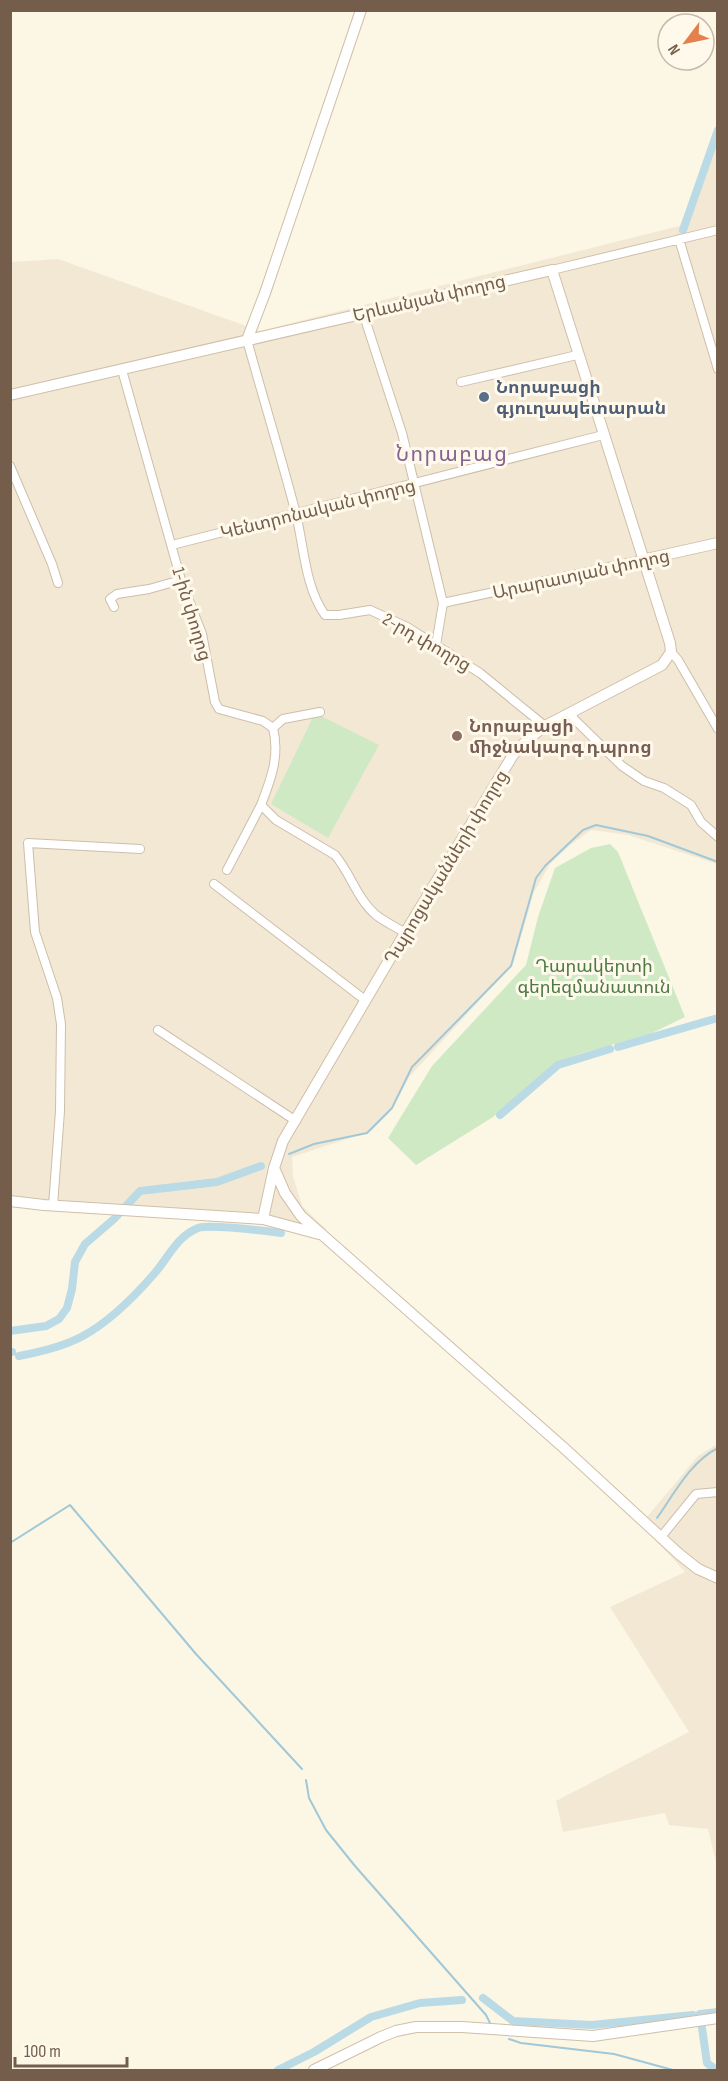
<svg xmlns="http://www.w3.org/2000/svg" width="728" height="2081" font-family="'Sofia Sans Condensed','Noto Sans Armenian',sans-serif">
  <rect width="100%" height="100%" fill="#fcf6e5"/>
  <path fill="#f3e8d4" d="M716,139l1,725 -89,-29 -37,-5 -22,16 -19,18 -16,28 -21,72 -103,112 -20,36 -19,19 -79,26 1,19 9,30 24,23 -3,9 -30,-9 -45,-6 -237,-18v-943l47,-3 202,72 423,-106z
    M717,1444v422l-9,-37 -39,-4 -4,-12 -102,19 -7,-31 133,-69 -79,-125 75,-35 -44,-48 57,-68z"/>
  <path fill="#cfe9c4" d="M315,713l64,32 -51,93 -57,-34z
    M610,844l8,8 67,165 -35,17 -71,20 -26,11 -60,52 -77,48 -28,-27 44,-72 94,-101 12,-48 17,-49 36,-20z"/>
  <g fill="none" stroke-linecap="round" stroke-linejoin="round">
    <path stroke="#a1c8d7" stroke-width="2" d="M289,1154l25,-10 53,-11 25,-25 20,-41 99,-101 25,-88 9,-12 38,-36 13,-5 52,11 70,26
      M657,1518c17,-24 34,-57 61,-70
      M10,1543l60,-38 126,149 106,115
      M306,1780l3,18 17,32 29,36 131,149 4,8
      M509,2039l12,4 93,11 59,16"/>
    <path stroke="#badae5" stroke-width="8" d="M683,230l35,-100
      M618,1047l100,-29
      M500,1115l58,-50 52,-16
      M10,1331l36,-5 13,-7 8,-11 5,-19 3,-27 10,-18 29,-25 26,-28 77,-9 44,-16
      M10,1352h2
      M19,1356c21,-4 43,-9 62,-19 27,-14 53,-40 73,-63 15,-17 22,-37 44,-46 13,-4 67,3 83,5
      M483,1998l30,23 79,4 101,-10
      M700,2014l18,-2
      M702,2028l5,35 9,7
      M278,2070l36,-18 57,-35 49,-14 42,-3"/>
    <defs>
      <path id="minor" d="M679,239l39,130
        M552,270l166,-40
        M363,313l39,120 41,170 -7,42
        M247,340c16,58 34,116 49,174 8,33 9,73 29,101h14l31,-5 37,17 73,46 65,53
        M122,370l59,210 21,54 13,68 4,7 44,12 10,7c7,28 -2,51 -12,77l15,15 59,35c16,19 22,44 41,60 9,7 20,12 29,18
        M461,382l116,-27
        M10,466l42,98 6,19
        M172,545l431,-110
        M443,603l199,-43
        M114,607l-4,-8 7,-5 32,-5 32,-9
        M671,652l7,8 40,69
        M571,713l3,6 48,47 22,15 20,7 27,17 10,17 17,15
        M273,728l10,-9 37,-7
        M227,870l34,-65
        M214,884l151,116
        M158,1030l138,91
        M53,1206l7,-95 1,-87 -4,-26 -22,-66 -7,-89 112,6
        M661,1537l35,-43 22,-2"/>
      <path id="secondary" d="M247,340l18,-47 96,-283
        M10,395l542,-125 118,373 1,9 -9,13 -117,61 -17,13 -15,16 -108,178 -122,208 -9,27 -11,51
        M642,560l76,-17
        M274,1168l11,25 16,23 263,232 115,106 19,15 20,9
        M10,1201l34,4 219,14 56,15
        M314,2070l67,-33 15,-6 20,-4h46l131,9 125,-18"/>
    </defs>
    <use href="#minor" stroke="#cdbeac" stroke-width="10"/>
    <use href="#secondary" stroke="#d0bfa9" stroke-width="12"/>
    <use href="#minor" stroke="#fff" stroke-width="8"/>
    <use href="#secondary" stroke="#fff" stroke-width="10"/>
  </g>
  <circle fill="#5c6f8a" stroke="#fff9ec" stroke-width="2" cx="484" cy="397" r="6"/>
  <circle fill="#8d6e63" stroke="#fff9ec" stroke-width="2" cx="457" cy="736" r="6"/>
  <g text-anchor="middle" stroke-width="6" stroke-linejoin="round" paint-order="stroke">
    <g font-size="18" fill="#745e4b" stroke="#fff9ec">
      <text transform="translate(429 298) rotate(-13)" y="6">Երևանյան փողոց</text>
      <text transform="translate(318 509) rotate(-14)" y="6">Կենտրոնական փողոց</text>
      <text transform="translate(581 574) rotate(-12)" y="6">Արարատյան փողոց</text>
      <text transform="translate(192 614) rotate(73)" y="6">1-ին փողոց</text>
      <text transform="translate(427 642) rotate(30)" y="6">2-րդ փողոց</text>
      <text transform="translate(446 867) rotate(-59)" y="6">Դպրոցականների փողոց</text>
    </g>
    <g font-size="18" font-weight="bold" fill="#4e5e75" stroke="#fff9ec" text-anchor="start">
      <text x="496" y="393">Նորաբացի<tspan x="496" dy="21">գյուղապետարան</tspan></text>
    </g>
    <g font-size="18" font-weight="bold" fill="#785e54" stroke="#fff9ec" text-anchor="start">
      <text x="469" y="732">Նորաբացի<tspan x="469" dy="21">միջնակարգ դպրոց</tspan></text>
    </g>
    <g font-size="18" fill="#4d7a43" stroke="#fff9ec">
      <text x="594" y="972">Դարակերտի<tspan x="594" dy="21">գերեզմանատուն</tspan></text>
    </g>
    <g font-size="21" letter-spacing="1.5" fill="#876391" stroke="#fff9ec">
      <text x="452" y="461">Նորաբաց</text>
    </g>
  </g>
  <rect width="728" height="2081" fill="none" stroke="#745e4b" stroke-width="24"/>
  <g transform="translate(686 42) rotate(238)"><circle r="28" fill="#fff9ec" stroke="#c7bbac" stroke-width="1.5"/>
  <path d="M0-4.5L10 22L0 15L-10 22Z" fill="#e3804d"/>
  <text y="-9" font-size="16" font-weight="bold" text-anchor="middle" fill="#745e4b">N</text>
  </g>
  <path d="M15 2057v9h112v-9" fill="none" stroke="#745e4b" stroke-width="3"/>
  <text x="24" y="2057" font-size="18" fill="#745e4b" stroke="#fff9ec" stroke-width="4.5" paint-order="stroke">100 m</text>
</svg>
